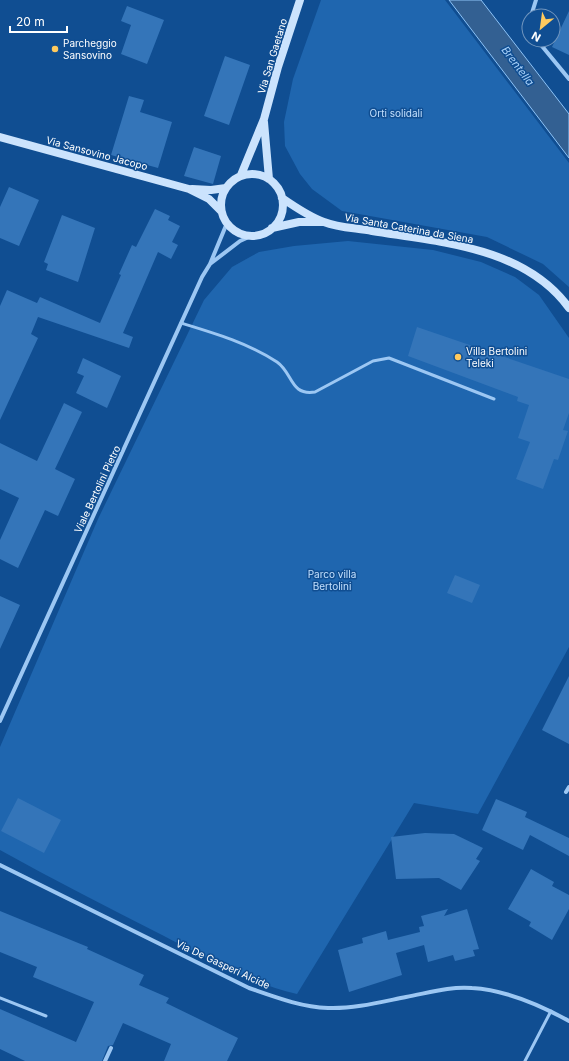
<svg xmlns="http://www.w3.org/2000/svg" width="569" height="1061" font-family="Inter,sans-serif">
  <rect width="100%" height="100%" fill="#104e92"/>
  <path fill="#1f66af" d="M321,0h124l124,163v124l-26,-23 -56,-27 -145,-26 -30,-22 -12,-15 -15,-28 -1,-24 9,-43z
    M348,241l85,9 48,12 34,15 24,18 30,43v309l-91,167 -64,-11 -117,191c-48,-11 -90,-36 -133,-58 -55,-28 -110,-56 -164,-86v-103l98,-228 106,-219 28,-33 27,-15 35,-6z"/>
  <path fill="#336092" stroke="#8dc3f7" d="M449,0h32l88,114v44z"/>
  <path fill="#3475b9" d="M127,6l37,14 -17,44 -26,-10 10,-29 -10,-4z
    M569,11v44l-17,-8z
    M225,56l25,9 -21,60 -25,-9z
    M129,96l15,4 -4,12 32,10 -14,46 -47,-13z
    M194,147l27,9 -8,28 -29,-8z
    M9,187l30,13 -20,46 -19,-8v-31z
    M155,209l15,7 -2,4 12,6 -8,16 6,3 -7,14 -13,-7 -35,81 10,4 -4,11 -91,-31 -7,17 7,4 -38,82v-114l7,-16 30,13 3,-6 60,26 21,-48 -2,-1 13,-29 4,2z
    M62,215l33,13 -17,54 -32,-12 2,-6 -4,-2z
    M417,327l152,52v34l-6,17 5,1 -10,29 -4,-1 -11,30 -27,-10 14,-37 -12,-4 11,-33 -12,-4 1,-4 -110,-41z
    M83,358l38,18 -14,32 -31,-15 8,-17 -7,-3z
    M64,403l18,9 -27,57 20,10 -17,37 -13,-6 -27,58 -18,-9v-19l19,-42 -19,-9v-46l37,18z
    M455,575l25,10 -8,18 -25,-10z
    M0,596l20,9 -20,44z
    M569,676v68l-27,-14z
    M18,798l43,22 -17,33 -43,-22z
    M496,799l31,13 -2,5 44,21v18l-39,-21 -7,15 -41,-20z
    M425,833l29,1 29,14 -7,11 4,2 -19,29 -22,-12 -43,1 -5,-42z
    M531,869l23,13 -2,4 17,9v14l-17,31 -23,-14 2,-4 -23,-13z
    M448,909l-4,7 23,-7 12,40 -6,1 2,6 -20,5 -2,-6 -25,7 -4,-17 -28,8 6,22 -53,17 -11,-42 25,-7 -1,-5 24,-7 2,9 32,-8 -1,-5 5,-1 -3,-10z
    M0,911l88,36 -1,2 57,26 -5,10 30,13 -3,5 72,35 -11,23h-63l7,-17 -48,-21 -10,22 -5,1 -6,15h-77l-25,-12v-40l76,33 18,-40 -61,-25 4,-10 -37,-15z"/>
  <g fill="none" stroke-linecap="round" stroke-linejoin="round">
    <path stroke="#9cc7f3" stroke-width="3" d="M181,323c33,10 67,20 96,39 16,11 13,34 38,30l58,-31 16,-3 105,41
      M0,998l46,18
      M525,1061l26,-50"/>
    <path stroke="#9cc7f3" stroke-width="4" d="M531,16l5,-16
      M537,40l32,39
      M227,223l-17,41 30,-23 11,-5
      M0,721l202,-444 8,-13
      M566,792l3,-5
      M0,865l249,123c26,9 52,19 79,20 26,1 53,-6 78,-11 22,-4 44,-11 66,-9 34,2 68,17 97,33
      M105,1061l6,-13"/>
    <path stroke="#cbe3fd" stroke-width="8" d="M264,122l5,57
      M0,137l189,52 20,10 12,12
      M221 205a31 31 0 1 1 62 0a31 31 0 1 1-62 0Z
      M241,175l23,-56 14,-52 22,-67
      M192,189l19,1 15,-2
      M282,198c13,9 28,19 42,24 15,6 33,6 48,9 68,11 153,16 197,77
      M272,228l27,-6h22"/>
  </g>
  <g fill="#ffca5e" stroke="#104e92" stroke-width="1.5">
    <circle cx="55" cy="49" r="4"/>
    <circle cx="458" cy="357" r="4"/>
  </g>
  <g text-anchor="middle" stroke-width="3" stroke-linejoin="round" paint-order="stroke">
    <g font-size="10" fill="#fff" stroke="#104e92" text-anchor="start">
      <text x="63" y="47">Parcheggio<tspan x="63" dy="12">Sansovino</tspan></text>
      <text x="466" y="355">Villa Bertolini<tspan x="466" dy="12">Teleki</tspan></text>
    </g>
    <g font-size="10" fill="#fff" stroke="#104e92">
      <text transform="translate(272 56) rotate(-73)" y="4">Via San Gaetano</text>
      <text transform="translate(97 153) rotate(15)" y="4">Via Sansovino Jacopo</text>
      <text transform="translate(409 228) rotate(10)" y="4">Via Santa Caterina da Siena</text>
      <text transform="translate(97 489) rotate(-65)" y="4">Viale Bertolini Pietro</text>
      <text transform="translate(223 964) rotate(25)" y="4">Via De Gasperi Alcide</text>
    </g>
    <g font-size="10" fill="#c3e0fe" stroke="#104e92">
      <text x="396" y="117">Orti solidali</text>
      <text x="332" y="578">Parco villa<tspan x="332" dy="12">Bertolini</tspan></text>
    </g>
    <g font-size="11" font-style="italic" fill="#a8d1fa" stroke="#104e92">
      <text transform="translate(518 66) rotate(53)" y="4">Brentella</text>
    </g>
  </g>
  <g transform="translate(541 28) rotate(209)"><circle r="19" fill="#104e92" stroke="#7095be"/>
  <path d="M0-3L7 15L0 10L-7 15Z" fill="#ffca5e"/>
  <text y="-6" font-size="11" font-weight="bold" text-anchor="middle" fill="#ffffff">N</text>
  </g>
  <path d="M10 26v6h57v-6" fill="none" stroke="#ffffff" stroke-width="2"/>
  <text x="16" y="26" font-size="12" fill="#ffffff" stroke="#104e92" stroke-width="3" paint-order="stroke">20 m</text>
</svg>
